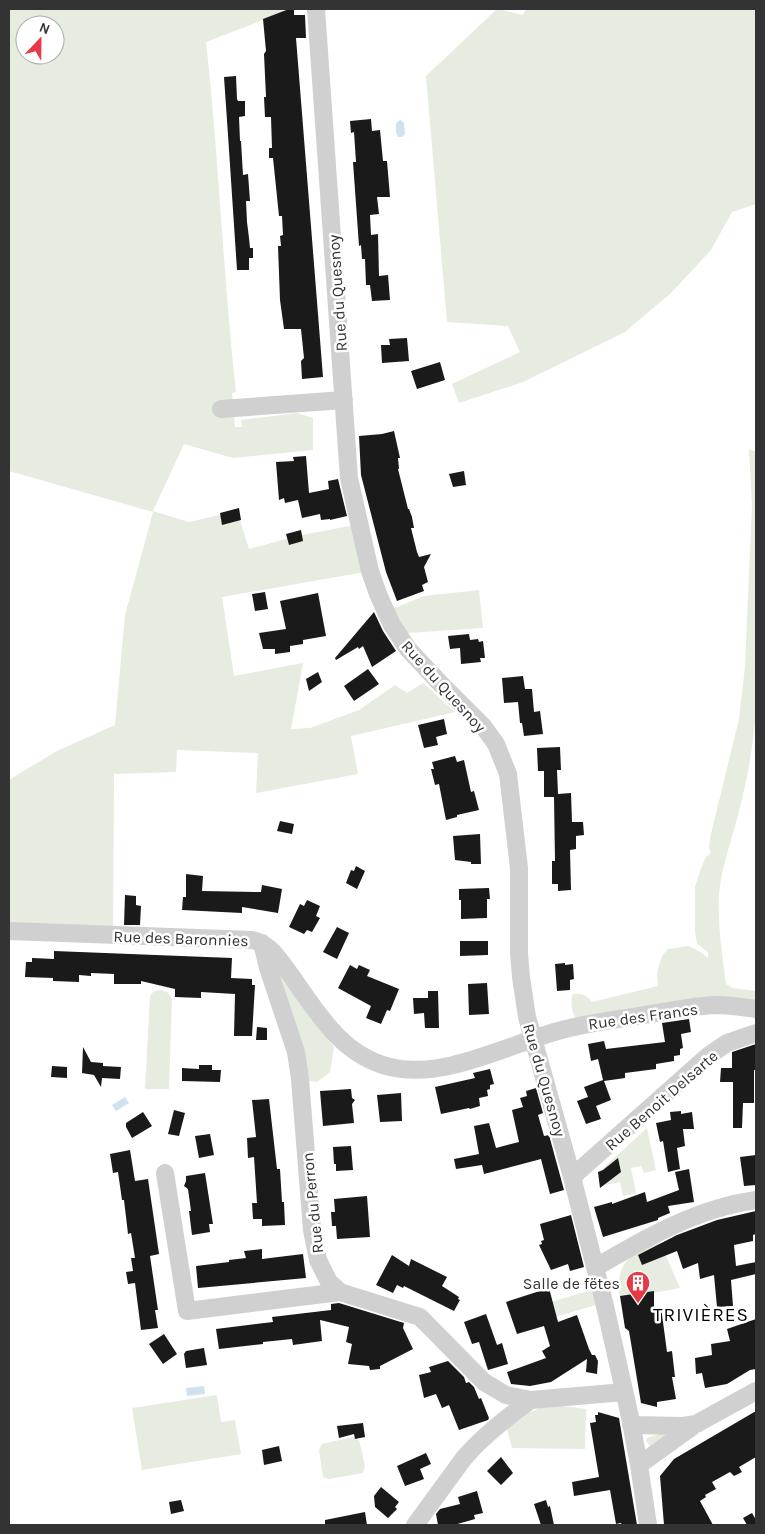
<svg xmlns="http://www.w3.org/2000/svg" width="765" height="1534" font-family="Karla,sans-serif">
  <rect width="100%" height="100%" fill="#fff"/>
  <path fill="#e6ecdf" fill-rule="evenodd" d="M9,9h283l-86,33c13,116 17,234 30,350l-4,1 3,34h7l-1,-7 56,-7 16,5v32l-80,8 -49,-14 -31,67 36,11 48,-11 12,38 48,-13 63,-12 10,47 -148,26 12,79 69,-13 -12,66 19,-1 49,-18 36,-25 12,8 16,-10 32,29 -104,24 7,38 -102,19 2,-40 -81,-3 -1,22 -62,2 -1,161 -104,-4v-151l48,-29 58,-26 10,-110 28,-103 -144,-41zM25,25h30v30h-30z
    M497,9l26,6 3,-6h230v195l-24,8 -21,38 -39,42 -47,40 -102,50 -64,21 -7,-19 68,-32 -12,-26 -61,-4 -21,-246z
    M749,450l7,1v262c-3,32 -8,63 -16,94 -6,26 -16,52 -20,78 -4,29 2,70 6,99l7,4 23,3v13l-179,16c-6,-8 -6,-16 -5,-25 9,-3 14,0 20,7l66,-16 -1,-10 1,-7 4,-13 6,-7 21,-3 10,5 9,7v-6l-11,-8 -2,-13v-44l6,-19 5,-11 5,-4 -2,-5 1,-10 29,-119 6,-52 7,-162z
    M479,590l4,38 -75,5 -8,4 -15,-25 39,-16z
    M278,973l56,74 -4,25 -13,10 -17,-3z
    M161,990l6,2 5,6 -3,91h-24l5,-93 4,-5z
    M647,1128l9,42 -12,3 -3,-7 -10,2 5,25 -13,3 -3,-14 -14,3 -5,-15z
    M659,1240l21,48 -60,11c-6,-37 11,-44 39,-59z
    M591,1290l5,15 -41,12 -4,-15z
    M217,1395l4,27 14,-2 6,34 -99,16 -10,-62z
    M547,1405h8l31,4 -1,40 -73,-1 -6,-22 11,-8z
    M671,1430l4,1 -25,15 -4,-5 1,-3z
    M353,1437l6,3 6,26 -2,7 -34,6 -6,-2 -4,-27 3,-6z"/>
  <path fill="#cfe2ee" d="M398,121l3,-1 3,3 1,11 -3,3h-4l-2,-4v-9z
    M125,1097l4,6 -13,8 -4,-6z
    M204,1386l1,8 -18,2 -1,-8z"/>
  <path fill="#1a1a1a" d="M289,9h5v6h11l1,23h-10l27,339 -21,2 -1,-18 4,-4 -1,1 -3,-29h-17l-4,-29 -2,-54h3l-1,-10 3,-1 -1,-19h-3l-6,-58h-4v-10h3l-1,-31h-6l-1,-20h2l-2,-43 2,-3 -3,-32z
    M236,76l1,23 1,2h7v15l-6,1 1,24h1l2,34 5,-1 2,27h-4l1,21 2,16 1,10h3v10h-4v12h-12l-9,-135 -4,-58z
    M371,119l1,12 8,-1 3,31h4l3,36h-13l2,17 -9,1 1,20 7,-1 1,42 9,-1 2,25 -18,1 -2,-16h-4l-1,-26h-3l-1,-14 -2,1 -6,-84h3l-2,-30 -3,1 -1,-12z
    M407,338l2,23 -27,2 -1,-18h9l-1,-6z
    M440,362l5,18 -28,9 -6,-18z
    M394,431l6,27h-2l1,11h-1l10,40h1l3,8 2,11h-3l6,24 2,5 12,-3 -7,13 4,15 -6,3 2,6 -27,10 -11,-29 -25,-97 -2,-39 23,-2z
    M306,456l3,37 20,-4 -1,-8 10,-2 9,37 -17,4v-1l-9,1 -1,-6 -18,4 -4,-18 -13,3 -1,-5 -5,2 -3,-38 18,-1 -1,-4z
    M464,471l2,14 -13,2 -4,-13z
    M239,508l2,12 -19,5 -2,-12z
    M301,530l2,11 -14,4 -3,-11z
    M265,592l3,17 -13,2 -3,-17z
    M318,593l8,43 -23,4v4l-13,2v6l-15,2v-5h-12l-4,-16 27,-4 -6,-28z
    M374,612l9,19 13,20 -24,16 -9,-21 -4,3 -1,-2 -22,13 -1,-2z
    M469,634l1,6 8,-1 1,3 4,-1 2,17h-5l1,4 -20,2 -1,-16 -10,1 -2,-13z
    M368,669l11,15 -25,17 -10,-15z
    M318,672l4,10 -13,9 -3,-12z
    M523,676l2,13h7l2,23 6,-1 3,23 -19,2 -2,-13h-2l-2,-21 -14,1 -2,-25z
    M444,719l3,15 -11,3 2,8 -14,3 -6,-23z
    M560,747l1,23h-4l1,24 13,-1 1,29h11l1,13 -8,1v13l-6,1 1,40 -13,1v-7h-6v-23h3l-1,-64h-10v-26h-6l-1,-23z
    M455,756l2,6 7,-2 7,32 3,-1 5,19 -22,5v2l-11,3 -7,-36 -4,1 -4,-16h3l-2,-7z
    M280,821l14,3 -2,10 -15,-3z
    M480,834l1,30h-10v-2l-16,-2 -2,-24z
    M356,866l9,5 -8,18 -11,-6 5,-13 3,1z
    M186,874l17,2 -1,15 59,1 1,-7 20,4 -4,24 -36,-6v6l-60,-3 1,-13h3z
    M489,888l1,11h-3v19l-26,1v-19h-2v-11z
    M125,895l11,1v9l5,1 -1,19h-16z
    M307,900l13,6 -4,10 4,2 -8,14 -5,-2 -3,4 -15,-7 11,-23 4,2z
    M337,927l12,6 -12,26 -14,-7z
    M460,941h28v14l-28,1z
    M54,951l178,7 -1,20 21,1v6h3l-3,51h-18l1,-42 -34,-2v6l-26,-1v-8l-34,-8v3h-27v-10l-23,-1v3l-12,-1v7l-26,-1v-3l-28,-1 1,-15h6v-4l22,1z
    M565,963v2l8,-1 1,15 -4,1v10l-13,1 -2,-27z
    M350,965l7,4 2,-4 11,5 -3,6 32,13 -9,22 -3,-1 -6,14 -15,-6 5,-12 -33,-18z
    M487,983l2,31 -20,1 -1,-31z
    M428,991h10l1,37h-14l-1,-15 -10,1 -1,-16h15z
    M689,1019l2,13 -10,2 2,14 -3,1v6l-6,1v5l-18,3v5l-31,4v5l-21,3 7,19 -15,6 5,13 -15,5 -9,-23 11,-4 -4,-10 19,-7 -5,-21 -7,2 -3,-17 16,-3 2,8 59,-7 -3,-19z
    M257,1027l10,1v12h-11z
    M756,1044v26h-2v33h-11l-1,25h-9v-46h-13l1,-14h11v-16z
    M83,1047l8,15 12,1v3l18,1 -1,12 -18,-1 -1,9 -7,-12 -12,-2z
    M199,1065h13v5h9l-1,12 -38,-1v-13l17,1z
    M52,1066l15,1v11l-16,-1z
    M490,1069l4,15 -4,1v4l-3,1 1,6 -9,2 1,8 -10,3 -1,-1 -28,6 -6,-27 40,-9 -2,-5z
    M536,1088l7,25 -5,2 6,21 5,-1 15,55 -14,4 -9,-35 -57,15 -2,-9 -26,4 -2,-10 25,-5 -5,-28 15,-3 7,25 23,-6 -7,-32 11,-3 -3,-9 7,-2 -1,-5z
    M351,1089l1,9 3,2 -3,4 2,19 -31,3 -3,-35z
    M401,1093l1,28 -22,1 -3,-27z
    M269,1099l8,70h3l2,33h2l1,23 -23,1v-7h-9l-1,-16h5l-3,-46 -6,1 -1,-20 9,-1 -4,-37z
    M174,1110l11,3 -6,23 -11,-2z
    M681,1111v3l11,-2 2,17h-11l2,17 -8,2 3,21 -12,3 -5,-31 -3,1 -4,-19 15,-3 -1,-8z
    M143,1112l9,14 -20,12 -6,-11v-4z
    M210,1134l4,21 -15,3 -4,-22z
    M351,1146l2,24 -17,1v-7h-2l-1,-17z
    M130,1150l5,31 13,-2 11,75 -9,2 8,54h-3l3,18 -17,2 -6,-47 -7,1 -2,-12 7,-1 -2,-13h4l-4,-25 -3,1 -4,-34h-2l-4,-28 -5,1 -3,-19z
    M756,1155v30l-12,1 -4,-29z
    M618,1158l3,14 -21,16 -2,-16 5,-2z
    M689,1169l5,33 -26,4 2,7 -12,5v2l-55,17 -9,-30 18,-5v2l33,-12 2,10 32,-12 -4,-18z
    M205,1173l8,51h-4l1,8 -18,3 -3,-24h2l-3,-22 -4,-3 2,-5v-5z
    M367,1196l3,41 -33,2 -1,-13h-4l-1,-14h4l-1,-13z
    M756,1211v23l-3,1v6l-19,4 2,21 20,-4v12l-25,6 2,26 -16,1 -3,-32 -14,4 -2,-16 -15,6 -6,-18 -35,14 -4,-10 39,-20 40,-15z
    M571,1215l13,52 -14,4 -2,-7 -17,6 -12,-25 3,-1 -1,-3 3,-1 -4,-16z
    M262,1249v10l41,-5 3,24 -108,10 -2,-22 33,-4v-2l17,-2 -2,-7z
    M392,1255l17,11 2,-7 36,18 -5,9 17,11 -1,2 2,1 -6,11 -50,-25 -1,2 -6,-3 -4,8 -17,-8z
    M549,1288l9,34 19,-7 12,34 3,6h3l3,6 -1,13 -11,-2 1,-13 -36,23 -21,4 -19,-2 -4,-12 39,-14 -4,-7 8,-5 -6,-20 -27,8 -11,-32z
    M654,1291v17l7,-1 6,45 5,-1 3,26h-3l4,22 -19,3v5l-16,-4 -12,-72 -4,-3 -5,-32z
    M339,1303l65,20 -1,5 10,21 -33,17v3l-10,1 -1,-4 -21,-2 4,-20 -6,-2 3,-15 -29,-7 2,21 -29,4 -1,-6 -29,3v2l-44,5 -3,-20 57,-7 -1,-5 59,-7v-6z
    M486,1314l11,31 5,-2 6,21 -20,6 -9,-28 -7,2 -8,-22z
    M756,1319v50l-6,1 -23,14 -22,4 -3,-15 -6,1 -1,-16 17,-3 -1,-11 19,-3 -3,-12z
    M164,1334l13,20 -14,10 -14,-20z
    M204,1348l3,17 -21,3 -2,-14 2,-3z
    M448,1361l16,16 2,6 3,-1 5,5 5,12 2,-1 8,20 -1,2 -29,10 -10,-25 -7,3 -6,-14 -12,4 -5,-23 12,-3 -2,-5z
    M756,1411v46l-17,10 3,5 -8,4 -4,-4 -18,10 4,7 -11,6 1,2 -6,4 13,24h-49l-4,-49 14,-17z
    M598,1412l21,6 18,107h-15l-1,-2 -5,1 -6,-34 -36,6 -2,-14 27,-5 -9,-54 6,-1 -1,-7h3z
    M363,1423l2,14 -10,2 -1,-5 -15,4 -2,-12z
    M279,1446l3,15 -18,4 -2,-15z
    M426,1453l5,11 -11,5 4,10 -19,7 -8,-20z
    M501,1457l12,16 -12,12 -14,-14z
    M381,1487l18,15 -4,5 2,2 -9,9 -13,-11 -1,-11z
    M477,1491l6,22 -9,2 1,4 -21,6h-16l-2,-11 4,-5 20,-5 -2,-7z
    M181,1500l3,11 -13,3 -2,-12z
    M546,1500l2,7 2,-1 4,19h-13l-7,-21z
    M365,1512l2,13h-42v-5z
    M752,1513l4,7v5h-9l-4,-7z"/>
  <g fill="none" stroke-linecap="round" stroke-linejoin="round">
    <path stroke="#d0d0d0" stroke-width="18" d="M316,9l33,469 21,93 8,23 14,31 16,24 30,32 45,45 13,18 12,30 11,94v85l2,24 6,40 45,160 33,129 25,111 9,48 9,60
      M221,409l123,-9
      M9,931l243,9c19,4 27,20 38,34 27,38 51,81 100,93 53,13 117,-22 168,-36 28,-8 57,-11 86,-16 23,-3 47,-9 71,-10 13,0 28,2 41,4
      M262,943l6,25 28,84 4,27 12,151 6,30 11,22 11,10 80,25 64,65 22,13 25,5 93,-8
      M165,1173l22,138 153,-19
      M572,1177l136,-121 19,-13 29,-10
      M595,1268c50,-30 103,-60 161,-68
      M631,1425l52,1 13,-2
      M639,1465l57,-41 60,-33
      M415,1525l49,-67c20,-23 43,-41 67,-58"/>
  </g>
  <defs>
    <symbol id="building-pin" viewBox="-11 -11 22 30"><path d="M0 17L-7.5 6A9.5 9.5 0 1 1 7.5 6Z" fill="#e63946" stroke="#fff"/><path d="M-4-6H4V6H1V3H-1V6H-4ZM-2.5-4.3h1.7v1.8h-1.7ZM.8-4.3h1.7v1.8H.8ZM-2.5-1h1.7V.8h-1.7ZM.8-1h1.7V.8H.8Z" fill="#fff"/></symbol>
  </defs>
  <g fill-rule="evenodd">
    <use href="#building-pin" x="624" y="1269" width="28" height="38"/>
  </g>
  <g text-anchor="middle" stroke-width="5" stroke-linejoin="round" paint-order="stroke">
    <g font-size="16" fill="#333" stroke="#fff">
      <text transform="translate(337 293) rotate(-94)" y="6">Rue du Quesnoy</text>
      <text transform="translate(444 686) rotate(48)" y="6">Rue du Quesnoy</text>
      <text transform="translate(181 938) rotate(2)" y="6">Rue des Baronnies</text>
      <text transform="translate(643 1016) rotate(-8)" y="6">Rue des Francs</text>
      <text transform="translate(545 1080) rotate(74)" y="6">Rue du Quesnoy</text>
      <text transform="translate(661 1100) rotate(-41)" y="6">Rue Benoit Delsarte</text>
      <text transform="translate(312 1203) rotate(-96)" y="6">Rue du Perron</text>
    </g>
    <g font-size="16" fill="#333" stroke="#fff" text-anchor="end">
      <text x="620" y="1289">Salle de fëtes</text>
    </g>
    <g font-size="19" letter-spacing="1" fill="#000" stroke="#fff">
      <text x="701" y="1321">TRIVIÈRES</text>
    </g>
  </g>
  <rect width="765" height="1534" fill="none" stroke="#333333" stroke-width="20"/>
  <g transform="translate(40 40) rotate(22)"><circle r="24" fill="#ffffff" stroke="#adadad"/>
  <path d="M0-4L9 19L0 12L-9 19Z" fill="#e63946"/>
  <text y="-8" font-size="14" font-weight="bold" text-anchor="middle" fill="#333333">N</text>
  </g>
</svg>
